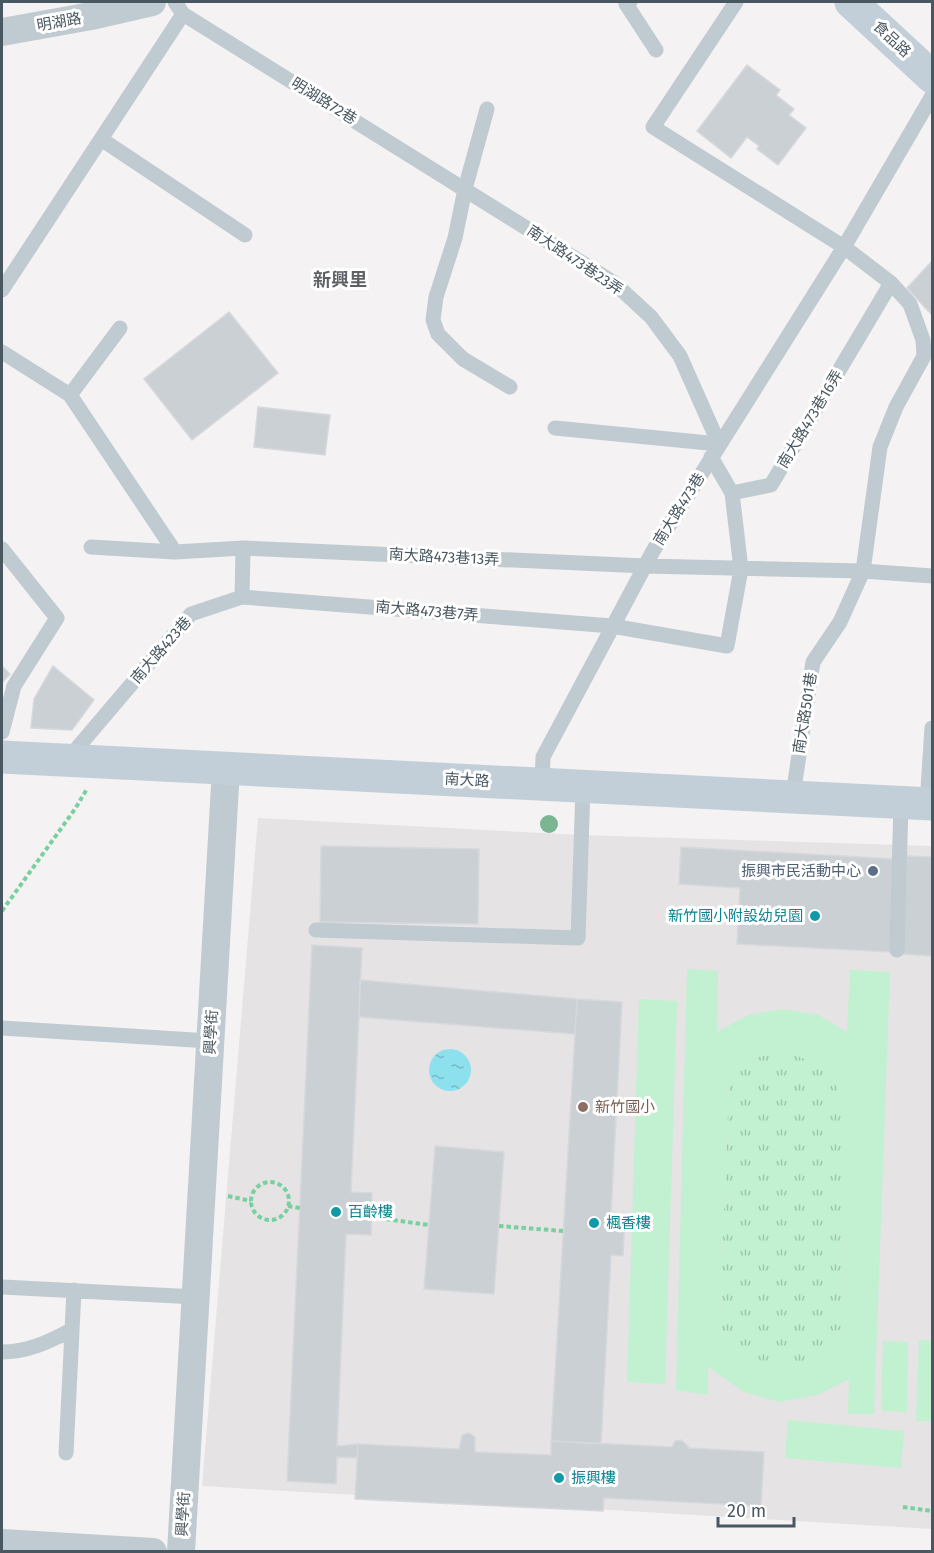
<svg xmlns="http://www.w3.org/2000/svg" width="934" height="1553" font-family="'Fira Sans','Noto Sans TC',sans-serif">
  <defs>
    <pattern id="grass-tufts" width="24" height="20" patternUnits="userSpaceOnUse" patternTransform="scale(1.5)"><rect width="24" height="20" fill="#c1f1d0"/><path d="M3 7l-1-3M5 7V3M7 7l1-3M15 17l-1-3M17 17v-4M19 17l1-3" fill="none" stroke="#9fc6ac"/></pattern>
    <pattern id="water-ripples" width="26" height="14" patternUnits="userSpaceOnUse" patternTransform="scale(1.5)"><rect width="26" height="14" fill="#8de1ee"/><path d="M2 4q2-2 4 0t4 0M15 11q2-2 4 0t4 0" fill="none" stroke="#75b9c4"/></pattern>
  </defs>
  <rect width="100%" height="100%" fill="#f4f2f2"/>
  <path fill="#e5e3e4" d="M258,818l323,17 351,11v683l-730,-43z"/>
  <path fill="url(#grass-tufts)" d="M780,1051c42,12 47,15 66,54l-2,216 -16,32 -37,13 -42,-6 -26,-23 -3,-20 9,-238 22,-20z"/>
  <path fill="#c1f1d0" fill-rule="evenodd" d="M687,969l31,2 -1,61 31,-17 35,-6 36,6 28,17 3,-62 40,2 -16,442h-26l1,-35 -32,16 -38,7 -35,-10 -36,-25v28l-32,-5zM780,1051c41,12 47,15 66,54l-2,216 -16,32 -37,13 -42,-6 -26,-23 -3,-20 9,-238 22,-20z
    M639,999l38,2 -12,383 -38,-2z
    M919,1340l13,1v80h-16z
    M883,1341l25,1 -1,70 -26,-1z
    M788,1420l116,11 -3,37 -116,-10z"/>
  <path fill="url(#water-ripples)" d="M429 1070a21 21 0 1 1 42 0a21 21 0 1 1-42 0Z"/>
  <path fill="#cbd0d4" stroke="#d6d8dd" stroke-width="1.5" d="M747,65l33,25 -4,5 18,14 -5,6 17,13 -28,37 -21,-16 2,-3 -12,-9 -16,21 -34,-27z
    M932,261v54l-25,-27z
    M229,312l49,61 -86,67 -48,-61z
    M258,407l72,8 -5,40 -71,-8z
    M2,666l8,8 -8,9z
    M53,666l41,34 -22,30 -41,-2 3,-29z
    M321,846l158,3 -1,75 -158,-2z
    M681,847l214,12 -4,93 -154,-8 3,-56 -61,-4z
    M907,856l25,1v99l-30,-2z
    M312,945l50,3 -11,244 21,1 -1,42 -25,-1 -9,212 21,-2 -1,14 -20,-1 -1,27 -49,-3z
    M360,980l217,19 -2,35 -216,-17z
    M577,999l45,3 -11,213h14l-2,41 -12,-1 -10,189 -50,-3z
    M435,1146l69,6 -10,142 -70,-5z
    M469,1433l6,4v15l76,3v-14l121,6 3,-6 6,-1 5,4 3,4 75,4 -3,54 -157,-8 -1,13 -248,-12 3,-55 101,5 3,-14z"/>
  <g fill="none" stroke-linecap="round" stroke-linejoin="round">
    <path stroke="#77d09e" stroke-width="4" stroke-dasharray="4.5 3" stroke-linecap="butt" d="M2,911l73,-102 12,-20
      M251 1201a19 19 0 1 1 38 0a19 19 0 1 1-38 0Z
      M228,1196l23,5
      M288,1206l12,2
      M371,1217l58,8
      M499,1226l64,5
      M903,1507l29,4"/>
    <path stroke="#bfcad1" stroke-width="15" d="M630,2l-4,2 30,46
      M736,2l-83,125 191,120 47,36 19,21 13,36 1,16 -28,51 -16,40 -17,124 -23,51 -27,40 -20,133
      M183,14l430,268 38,35 29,39 39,88 -164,-16
      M487,109l-22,80 -10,49 -19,59 -3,23 5,14 25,25 47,28
      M101,139l144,96
      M2,290l181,-276 -8,-12
      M2,352l68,43 50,-67
      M711,457l21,36 39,-8 120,-202
      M91,547l84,5
      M243,548l402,18 218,5 69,5
      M2,549l55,69 -43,68 -12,46
      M242,597l370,29 115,20 14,-77 -9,-76
      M67,760l124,-146 51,-17 1,-49 -68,4 -105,-157
      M542,784l1,-27 110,-206 191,-304 88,-151
      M927,804l5,-76
      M316,930l262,8 5,-151
      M897,950l4,-148
      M2,1028l208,13
      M2,1287l194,10
      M2,1352c25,0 47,-10 69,-22
      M66,1453l8,-163"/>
    <path stroke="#bfcad1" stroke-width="28" d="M2,32l89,-16 61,-14
      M2,1543l151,9
      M181,1552l45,-784"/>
    <path stroke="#c2ced8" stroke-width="33" d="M851,2l81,75
      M2,757l930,47"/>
  </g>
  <circle fill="#7ab693" cx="549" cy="824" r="9"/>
  <circle fill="#5c6f8a" stroke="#fff" stroke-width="2" cx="873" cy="871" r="6"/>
  <g fill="#0f9aa8" stroke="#fff" stroke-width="2">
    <circle cx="815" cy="916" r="6"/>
    <circle cx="336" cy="1212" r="6"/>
    <circle cx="594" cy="1223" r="6"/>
    <circle cx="559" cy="1478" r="6"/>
  </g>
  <circle fill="#8d6e63" stroke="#fff" stroke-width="2" cx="583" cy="1107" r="6"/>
  <g text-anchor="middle" stroke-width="6" stroke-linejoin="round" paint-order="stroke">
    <g font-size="15" fill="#495760" stroke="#fff">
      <text transform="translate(59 22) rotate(-10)" y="5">明湖路</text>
      <text transform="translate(892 39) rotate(43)" y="5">食品路</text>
      <text transform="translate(324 101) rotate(32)" y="5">明湖路72巷</text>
      <text transform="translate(575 260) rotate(34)" y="5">南大路473巷23弄</text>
      <text transform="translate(810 419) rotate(-59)" y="5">南大路473巷16弄</text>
      <text transform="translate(679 509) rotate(-58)" y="5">南大路473巷</text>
      <text transform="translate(444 557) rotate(3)" y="5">南大路473巷13弄</text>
      <text transform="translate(427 611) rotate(5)" y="5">南大路473巷7弄</text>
      <text transform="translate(161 650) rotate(-49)" y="5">南大路423巷</text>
      <text transform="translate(805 713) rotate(-81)" y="5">南大路501巷</text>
      <text transform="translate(467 780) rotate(3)" y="5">南大路</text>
      <text transform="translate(211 1032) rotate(-87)" y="5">興學街</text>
      <text transform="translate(183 1514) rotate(-87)" y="5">興學街</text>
    </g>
    <g font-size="15" fill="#4e5e75" stroke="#fff" text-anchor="end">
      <text x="861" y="876">振興市民活動中心</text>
    </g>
    <g font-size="15" fill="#0d838f" stroke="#fff" text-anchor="start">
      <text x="803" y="921" text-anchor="end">新竹國小附設幼兒園</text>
      <text x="348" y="1217">百齡樓</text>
      <text x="606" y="1228">楓香樓</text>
      <text x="571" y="1483">振興樓</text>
    </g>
    <g font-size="15" fill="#785e54" stroke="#fff" text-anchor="start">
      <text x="595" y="1112">新竹國小</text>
    </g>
    <g font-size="18" font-weight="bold" fill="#5e6267" stroke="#fff">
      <text x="340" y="286">新興里</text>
    </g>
  </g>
  <rect width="934" height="1553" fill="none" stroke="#495760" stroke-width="6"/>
  <path d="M718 1517v9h76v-9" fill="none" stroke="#495760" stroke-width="3"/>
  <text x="727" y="1517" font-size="18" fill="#495760" stroke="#ffffff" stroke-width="4.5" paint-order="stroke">20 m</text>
</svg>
